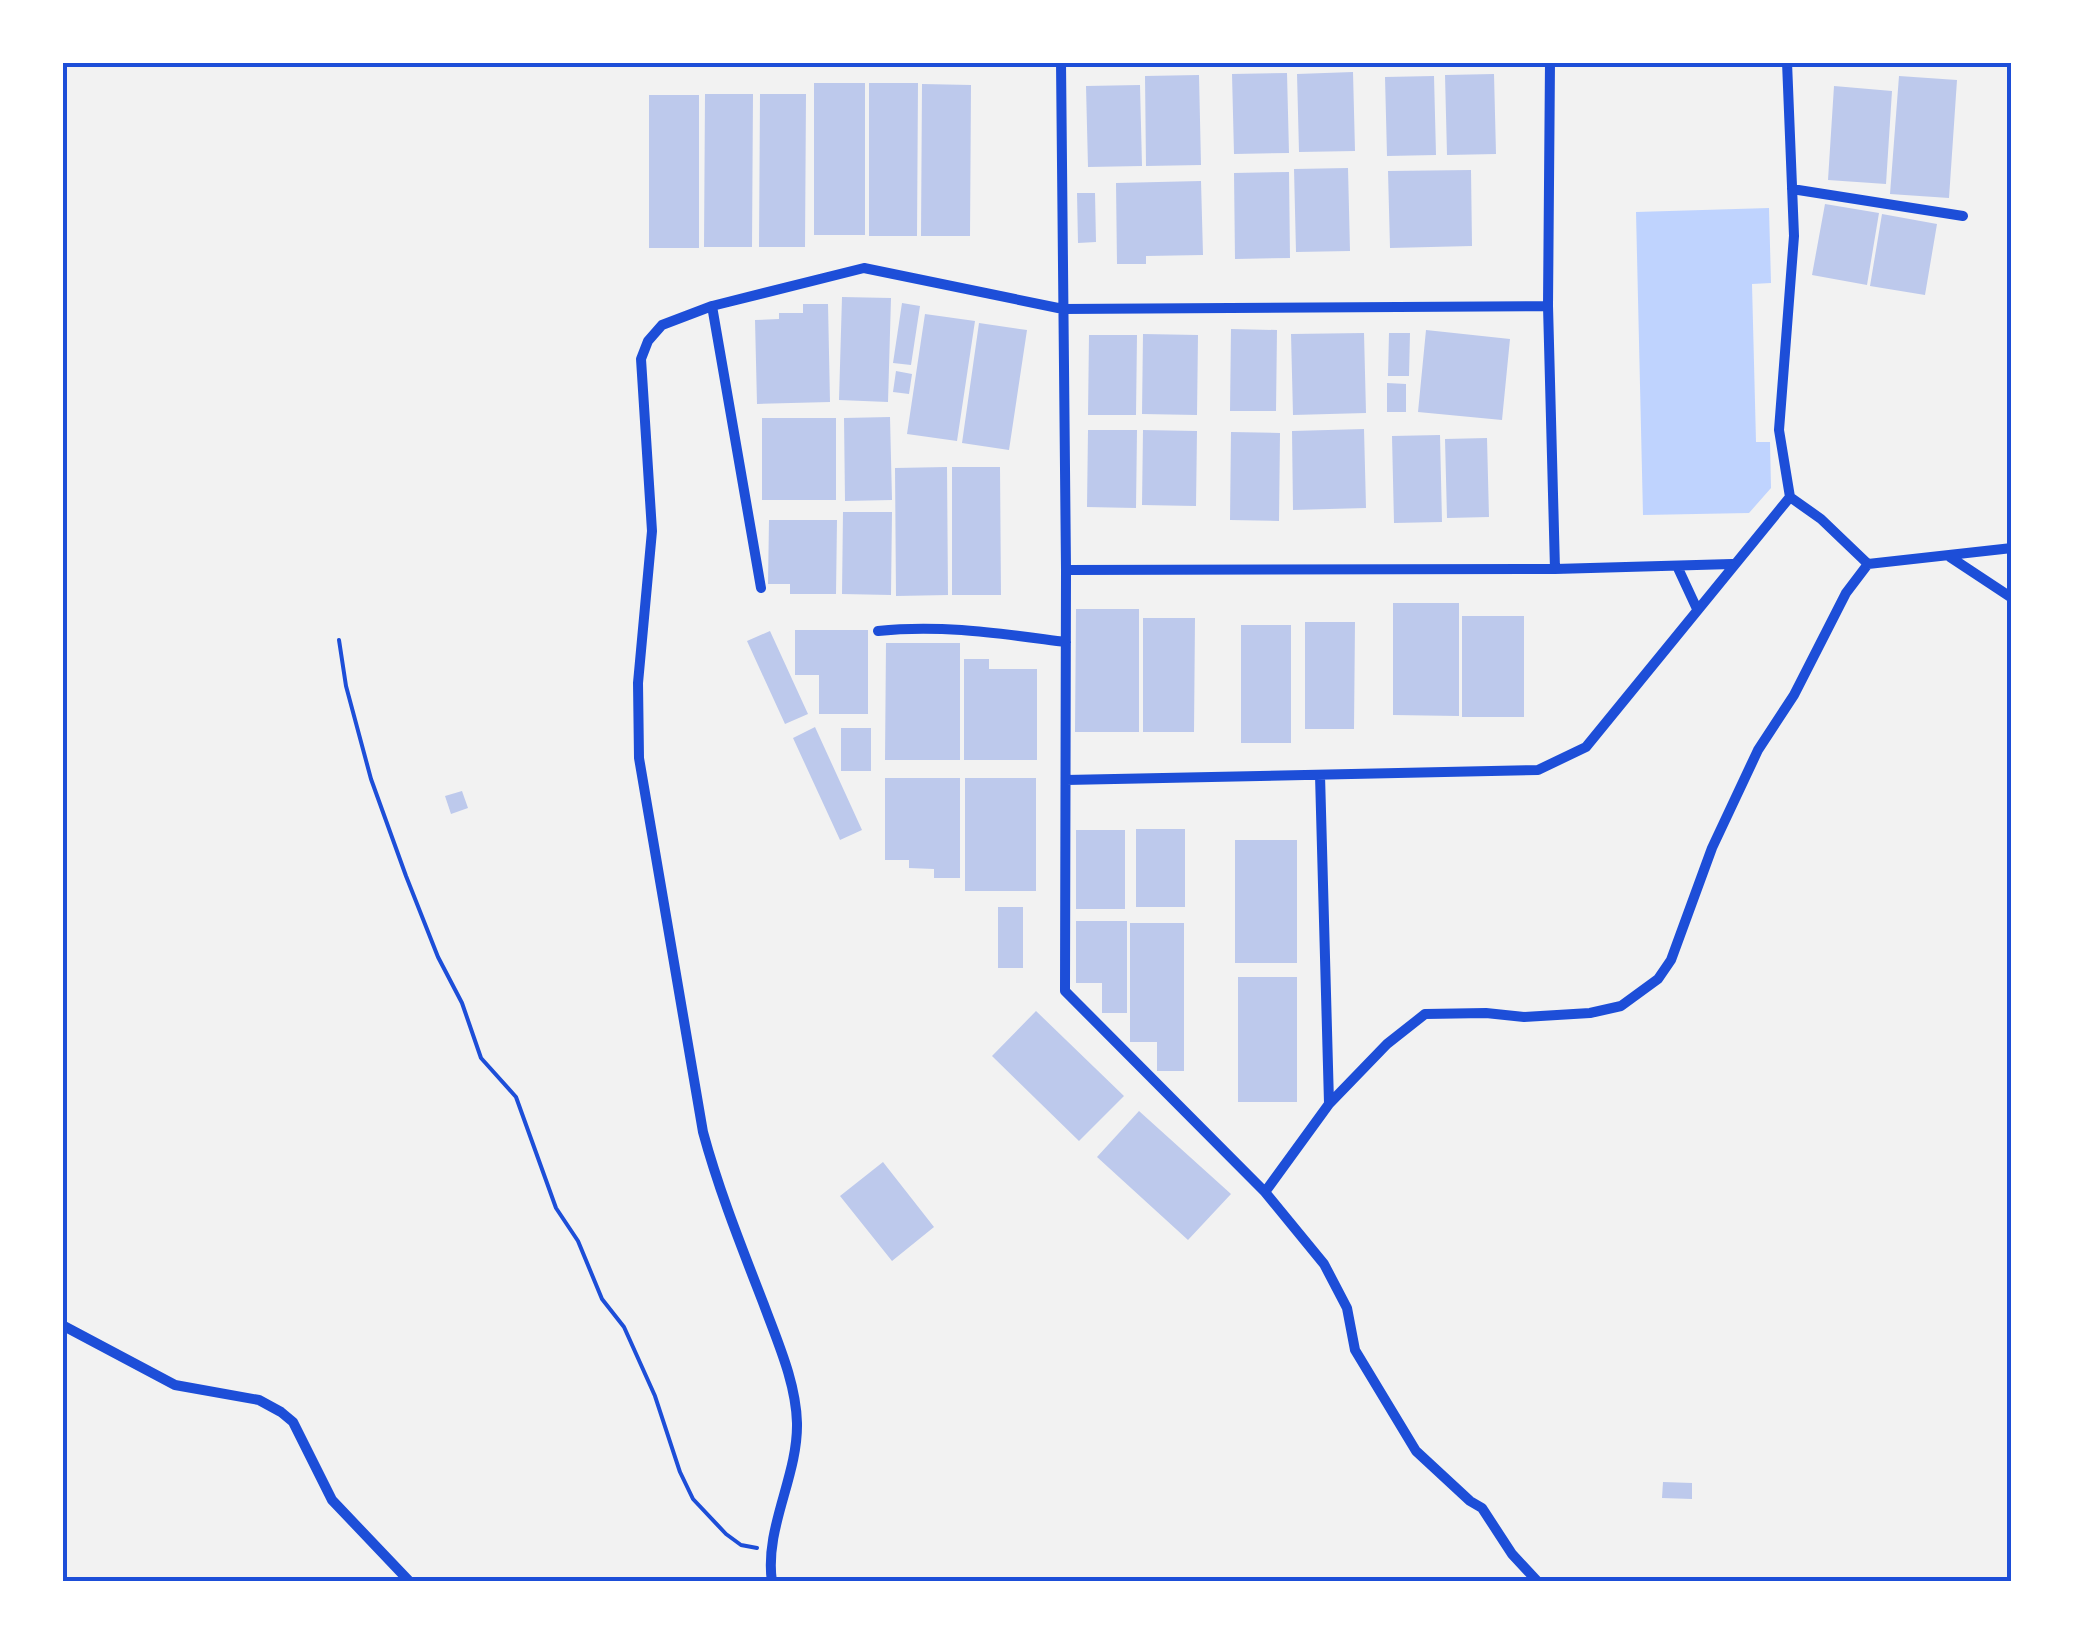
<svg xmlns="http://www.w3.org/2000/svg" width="2074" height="1644" font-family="'IBM Plex Sans',sans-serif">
  <rect width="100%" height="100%" fill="#f2f2f2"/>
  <path fill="#bfd3fe" d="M1769,208l2,75 -19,1 4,158h14l1,46 -22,25 -106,2 -7,-303z"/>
  <path fill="#bdc9ec" d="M1353,72l2,79 -56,1 -2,-78z
    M1287,73l2,80 -55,1 -2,-80z
    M1494,74l2,80 -49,1 -2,-80z
    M1199,75l2,90 -55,1 -1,-90z
    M1434,76l2,79 -49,1 -2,-79z
    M1899,76l58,4 -8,118 -59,-4z
    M814,83h51v152h-51z
    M869,83h49l-1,153h-48z
    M922,84l49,1 -1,151h-49z
    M1140,85l2,81 -54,1 -2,-81z
    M1834,86l58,5 -6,93 -58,-4z
    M705,94h48l-1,153h-48z
    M760,94h46l-1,153h-46z
    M649,95h50v153h-50z
    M1348,168l2,83 -54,1 -2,-83z
    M1471,170l1,76 -82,2 -2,-77z
    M1289,172l1,86 -55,1 -1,-86z
    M1201,181l2,74 -57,1v8h-29l-1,-81z
    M1077,193h18l1,49 -18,1z
    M1825,204l54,9 -12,72 -55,-10z
    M1882,214l55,10 -12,71 -55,-9z
    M842,297l49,1 -3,104 -49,-2z
    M902,303l18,3 -9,59 -18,-2z
    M803,304h25l2,98 -73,2 -2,-84 24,-1v-6h24z
    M925,314l50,7 -18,120 -50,-7z
    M979,323l48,7 -18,120 -47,-7z
    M1231,329l46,1 -1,81h-46z
    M1426,330l84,9 -8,81 -84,-8z
    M1364,333l2,80 -73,2 -2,-81z
    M1389,333h21l-1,43h-21z
    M1143,334l55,1 -1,80 -55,-1z
    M1089,335h48l-1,80h-48z
    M896,371l16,3 -3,20 -16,-2z
    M1387,383l19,1v28h-19z
    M890,417l2,83 -47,1 -1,-83z
    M762,418h74v82h-74z
    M1364,429l2,79 -73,2 -1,-79z
    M1088,430h49l-1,78 -49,-1z
    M1143,430l54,1 -1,75 -54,-1z
    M1231,432l49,1 -1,88 -49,-1z
    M1440,435l2,87 -48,1 -2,-87z
    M1487,438l2,79 -42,1 -2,-79z
    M947,467l1,128 -52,1 -1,-128z
    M952,467h48l1,128h-49z
    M843,512h49l-1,83 -49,-1z
    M769,520h68l-1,74h-46v-10h-22z
    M1393,603h66v113l-66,-1z
    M1076,609h63v123h-64z
    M1462,616h62v101h-62z
    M1143,618h52l-1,114h-51z
    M1305,622h50l-1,107h-49z
    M1241,625h50v118h-50z
    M795,630h73v84h-49v-39h-24z
    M770,631l38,83 -23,10 -38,-83z
    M886,643h74v117h-75z
    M964,659h25v10h48v91h-73z
    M815,727l47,103 -22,10 -47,-102z
    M841,728h30v43h-30z
    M885,778h75v100h-26v-9l-25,-1v-8h-24z
    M965,778h71v113h-71z
    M462,791l6,17 -17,6 -6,-18z
    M1136,829h49v78h-49z
    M1076,830h49v79h-49z
    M1235,840h62v123h-62z
    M998,907h25v61h-25z
    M1076,921h51v92h-25v-30h-26z
    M1130,923h54v148h-27v-29h-27z
    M1238,977h59v125h-59z
    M1036,1011l88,85 -45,45 -87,-85z
    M1139,1111l92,83 -43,46 -91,-83z
    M883,1162l51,65 -42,34 -52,-65z
    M1663,1482l29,1v16l-30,-1z"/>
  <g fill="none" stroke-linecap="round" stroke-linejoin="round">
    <path stroke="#1d4ed8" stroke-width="4" d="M339,640l7,46 25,93 35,97 32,81 24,46 19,55 35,39 40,111 22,33 24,58 22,28 31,69 25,76 13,27 33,35 15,11 16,3"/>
    <path stroke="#1d4ed8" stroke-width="10" d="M1061,62l5,508 -1,421 200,201 59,72 23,44 8,42 61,101 54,50 12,7 30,46 26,28
      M1550,62l-2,244 7,263
      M1787,62l7,174 -15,194 11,67 31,22 47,45
      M1792,189l171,27
      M712,306l49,282
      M1950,557l62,41
      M1677,566l20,43
      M1066,570l489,-1 177,-5
      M878,631c64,-7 125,3 188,11
      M1320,775l9,328
      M1066,780l472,-10 48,-23 204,-250
      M1265,1192l64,-88 58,-60 38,-30 61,-1 38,4 66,-4 31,-7 37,-27 13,-19 41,-112 46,-98 36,-55 52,-102 22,-29 144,-16
      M62,1325l113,60 84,15 22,12 12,10 39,78 78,82
      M772,1582c-8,-54 26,-105 25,-159 -1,-40 -19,-80 -33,-118 -22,-57 -45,-114 -61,-173l-64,-374 -1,-75 14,-152 -11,-172 7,-18 14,-16 50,-19 152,-38 199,41 485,-3"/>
  </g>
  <rect width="2074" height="1644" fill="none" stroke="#ffffff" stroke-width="130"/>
  <rect x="65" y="65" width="1944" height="1514" fill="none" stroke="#1d4ed8" stroke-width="4"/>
</svg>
